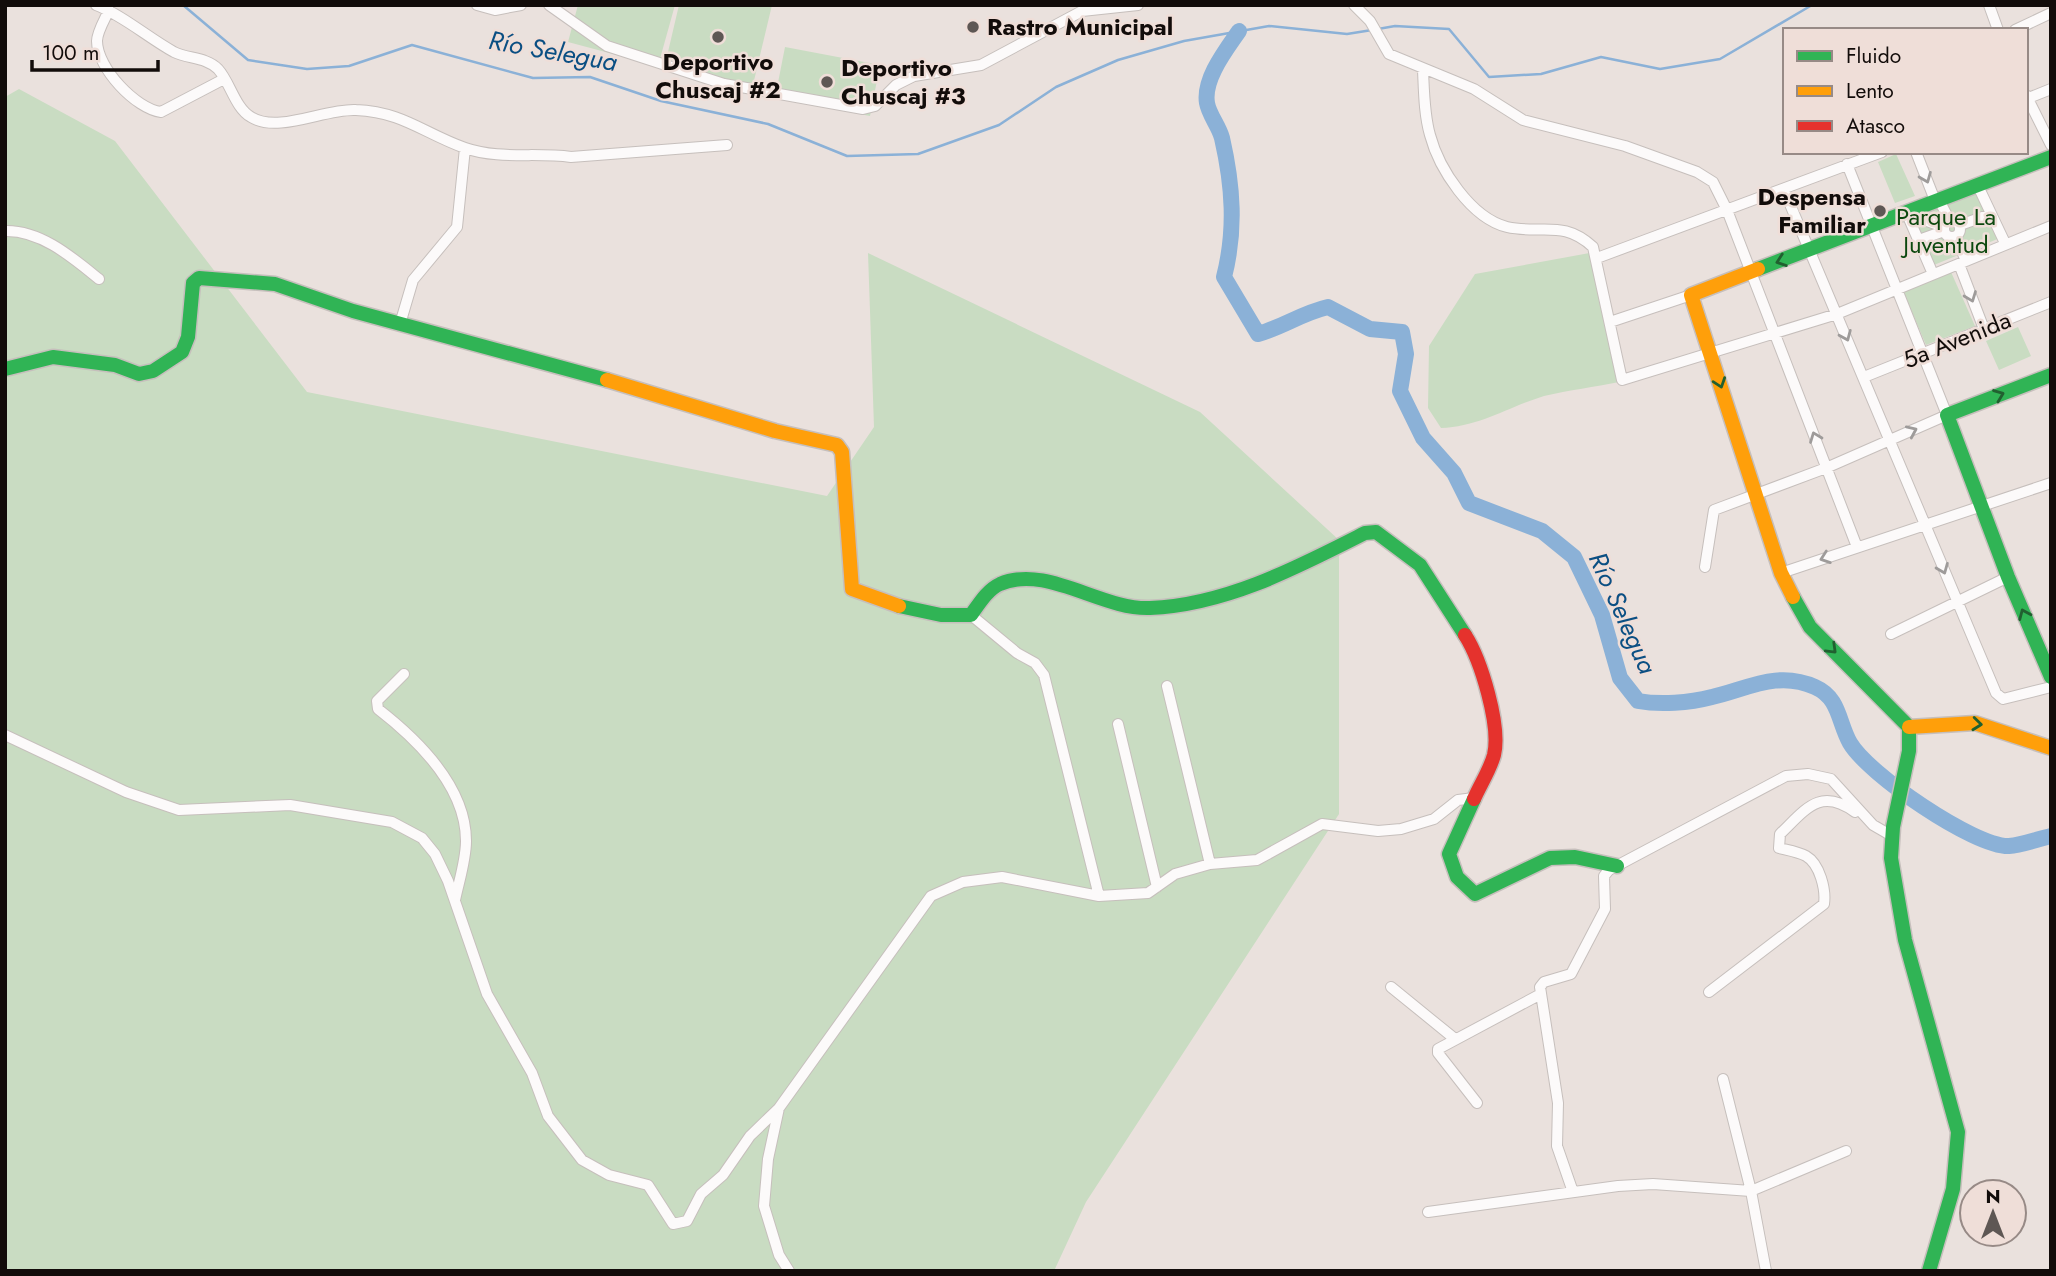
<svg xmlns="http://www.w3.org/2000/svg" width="2056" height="1276" font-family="Jost,sans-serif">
  <rect width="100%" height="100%" fill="#eae1dd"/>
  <path fill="#c9dcc2" d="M578,5h97l-17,61 -90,-24z
    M679,5h93l-20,84 -88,-20z
    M785,47l95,18 -10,51 -95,-18z
    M19,89l96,52 192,251 520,104 47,-69 -6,-174 332,159 139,128v274l-253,388 -32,69h-1049v-1174z
    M1896,154l19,42 -20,7 -17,-41z
    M1978,189l22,49 -71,29 -19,-51z
    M1595,252l24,130c-24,5 -50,8 -75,14 -36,11 -65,31 -103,32l-13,-20 1,-62 46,-72z
    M1951,272l24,54 -49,19 -23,-54z
    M2018,327l13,29 -32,14 -13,-29z"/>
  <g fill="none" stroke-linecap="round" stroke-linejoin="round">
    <path stroke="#8bb1d7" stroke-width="2.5" d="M183,5l65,55 59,9 42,-3 63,-21 121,33 57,-1 71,24 107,23 79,32 71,-2 81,-29 57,-38 62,-27 66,-19 85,-15 78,8 25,-4
      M1378,29l17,-3 54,3 40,48 52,-3 60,-17 59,12 60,-10 92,-54"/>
    <path stroke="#8bb1d7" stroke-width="16" d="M1239,31c-13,19 -36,48 -32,72 2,12 12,23 15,35 11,48 14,92 2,139l34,57c25,-7 44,-21 70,-27l42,22 32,3 4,22 -6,37 23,47 31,35 15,30 73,28 32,26 28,58 18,63 18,23c22,4 51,2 74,-4 35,-8 66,-27 103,-10 25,11 23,35 35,56 18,31 124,104 159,103 13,-1 29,-7 42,-10"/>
    <defs>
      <path id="street" d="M96,5c28,11 51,32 78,47 14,7 32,5 44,17 12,13 17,39 33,48 27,17 75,-9 105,-7 47,2 67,23 109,38 35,12 70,4 106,9l156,-12
        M477,5l18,5 26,-5
        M549,5l58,41 117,38 139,25 12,-3 21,-21 18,-9 67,-11 101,-54 56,-6
        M1354,5l16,16 19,33 85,35 49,31 102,26 72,26 16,10 14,28 130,337
        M1989,5l9,25
        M109,10c-4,9 -12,22 -12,31 0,27 39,68 64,71l63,-33
        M2015,30l36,-17
        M1423,70c1,21 1,44 7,65 9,34 41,83 77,92 35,8 56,-8 86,20l29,133 215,-66 214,-88
        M2026,95l25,50
        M2026,99l25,-10
        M1916,152l20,51
        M1978,186l27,57
        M1784,190l212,503 7,6 48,-12
        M1940,202l10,19
        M1907,214l26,60
        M1907,214l37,13
        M1944 229a8 8 0 1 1 16 0a8 8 0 1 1-16 0Z
        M1960,225l31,-11
        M5,231c36,-1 68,27 94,48
        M1956,237l10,24
        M1919,240l25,-9
        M1597,258l285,-106
        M1959,264l25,65
        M1610,322l81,-27
        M400,324l13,-44 44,-53 8,-79
        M1864,377l187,-75
        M1705,567l9,-57 112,-42 121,-53 -100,-251
        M1781,573l270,-90
        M971,615l46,38 18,10 9,12 55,221
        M1891,634l117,-57
        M404,674l-27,27 1,8c40,31 88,78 88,132 0,19 -7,40 -11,59
        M1167,686l43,178
        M1118,724l39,163
        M5,735l121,57 53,18 111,-5 102,17 30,16 13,16 13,27 39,113 45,79 16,43 34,44 27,15 39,10 25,39 14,-3 14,-27 22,-19 27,-39 29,-28
        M1391,987l64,52
        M1709,992l115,-88c2,-14 -4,-40 -18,-48 -7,-4 -19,-6 -27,-8l1,-14c26,-25 40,-47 75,-22
        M1723,1079l28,112 15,80
        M1477,1103l-39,-50v-4l101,-54
        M1573,1192l-16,-46 1,-43 -18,-116 4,-5 27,-8 34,-65 -1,-33 5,-6 177,-94 22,-2 23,5 42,46 19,11
        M1428,1212l190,-26 35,-2 98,7 95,-40
        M789,1271l-10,-16 -15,-49 4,-47 11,-51 152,-212 32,-14 39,-5 97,19 49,-3 27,-19 35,-10 47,-4 65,-36 56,7 23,-2 33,-10 24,-19 16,-2"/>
      <path id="fast" d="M1758,269l293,-112
        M5,369l48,-12 62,8 24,9 14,-3 29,-19 6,-15 5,-54 6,-5 76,6 78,27 254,69
        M2051,375l-104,40 61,162 43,100
        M1793,597l17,30 99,100v24l-16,76 -2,31 14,82 53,192 -5,57 -24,82
        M899,606l42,9h30c8,-11 16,-25 29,-31 47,-20 101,26 150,24 76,-3 148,-41 215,-75l11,-1 44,33 45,70
        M1474,799l-25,55 8,23 18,17 75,-36 25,-1 42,9"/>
      <path id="slow" d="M1758,269l-67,26 90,278 12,24
        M607,380l168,51 62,14 5,7 10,137 47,17
        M1909,727l66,-4 76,25"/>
      <path id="jam" d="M1465,635c16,25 36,91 29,120 -4,15 -14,30 -20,44"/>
    </defs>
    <use href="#street" stroke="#c6bfbc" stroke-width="12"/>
    <use href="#fast" stroke="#c6bfbc" stroke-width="17"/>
    <use href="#slow" stroke="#c6bfbc" stroke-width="17"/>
    <use href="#jam" stroke="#c6bfbc" stroke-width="17"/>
    <use href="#street" stroke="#fcfafa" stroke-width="10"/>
    <use href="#fast" stroke="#30b455" stroke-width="14"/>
    <use href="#slow" stroke="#ff9f0a" stroke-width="14"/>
    <use href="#jam" stroke="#e5322d" stroke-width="14"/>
  </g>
  <defs><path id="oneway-chevron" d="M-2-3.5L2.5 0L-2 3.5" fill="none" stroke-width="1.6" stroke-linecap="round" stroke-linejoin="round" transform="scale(1.75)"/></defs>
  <g stroke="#9e9b9a">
    <use href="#oneway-chevron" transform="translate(1926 178) rotate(68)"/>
    <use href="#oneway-chevron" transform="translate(1971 297) rotate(69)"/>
    <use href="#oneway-chevron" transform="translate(1846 336) rotate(67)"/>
    <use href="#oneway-chevron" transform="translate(1912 431) rotate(-24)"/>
    <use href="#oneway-chevron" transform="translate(1815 437) rotate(-111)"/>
    <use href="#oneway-chevron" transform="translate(1825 558) rotate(161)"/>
    <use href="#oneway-chevron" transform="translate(1943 569) rotate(68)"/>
  </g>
  <g stroke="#216030">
    <use href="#oneway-chevron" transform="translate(1781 261) rotate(161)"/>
    <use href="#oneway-chevron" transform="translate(1720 383) rotate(71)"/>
    <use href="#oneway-chevron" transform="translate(1999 395) rotate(-21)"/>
    <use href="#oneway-chevron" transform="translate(2024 614) rotate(-113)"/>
    <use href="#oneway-chevron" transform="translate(1832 649) rotate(44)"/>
    <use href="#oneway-chevron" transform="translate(1977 724) rotate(6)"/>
  </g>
  <g fill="#5e5754" stroke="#efded8" stroke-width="2.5">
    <circle cx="973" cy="27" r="7"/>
    <circle cx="718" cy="37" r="7"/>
    <circle cx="827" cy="82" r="7"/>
    <circle cx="1880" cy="211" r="7"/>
  </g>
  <g text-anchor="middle" stroke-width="5" stroke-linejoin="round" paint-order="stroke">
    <g font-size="24" font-weight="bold" fill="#120c0a" stroke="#efded8" text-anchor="start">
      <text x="987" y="35">Rastro Municipal</text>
      <text x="718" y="70" text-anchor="middle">Deportivo<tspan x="718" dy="28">Chuscaj #2</tspan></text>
      <text x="841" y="76">Deportivo<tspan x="841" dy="28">Chuscaj #3</tspan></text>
      <text x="1866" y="205" text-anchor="end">Despensa<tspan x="1866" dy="28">Familiar</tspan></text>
    </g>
    <g font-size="24" fill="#0c480e" stroke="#efded8">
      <text x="1946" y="225">Parque La<tspan x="1946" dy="28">Juventud</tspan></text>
    </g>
    <g font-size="24" fill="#120c0a" stroke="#efded8">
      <text transform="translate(1957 340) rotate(-22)" y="8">5a Avenida</text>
    </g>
    <g font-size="26" font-style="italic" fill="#0b4f83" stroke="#efded8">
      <text transform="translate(553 51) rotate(10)" y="9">Río Selegua</text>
      <text transform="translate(1623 613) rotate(66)" y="9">Río Selegua</text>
    </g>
  </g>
  <rect width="2056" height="1276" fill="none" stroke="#120c0a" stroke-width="14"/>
  <rect x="1783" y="28" width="245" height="126" fill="#efded8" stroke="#978a86" stroke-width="2"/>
  <rect x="1797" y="51" width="35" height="10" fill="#30b455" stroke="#978a86" stroke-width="2"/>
  <text x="1846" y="63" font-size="21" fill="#120c0a">Fluido</text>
  <rect x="1797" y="86" width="35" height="10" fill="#ff9f0a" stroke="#978a86" stroke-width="2"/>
  <text x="1846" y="98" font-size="21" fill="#120c0a">Lento</text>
  <rect x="1797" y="121" width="35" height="10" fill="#e5322d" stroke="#978a86" stroke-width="2"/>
  <text x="1846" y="133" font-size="21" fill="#120c0a">Atasco</text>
  <g transform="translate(1993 1213)"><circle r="33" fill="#efded8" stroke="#978a86" stroke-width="2"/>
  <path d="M0-5L12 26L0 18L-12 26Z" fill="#5e5754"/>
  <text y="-10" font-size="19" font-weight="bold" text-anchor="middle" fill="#120c0a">N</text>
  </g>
  <path d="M32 60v10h126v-10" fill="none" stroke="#120c0a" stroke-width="3.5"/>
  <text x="42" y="60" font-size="21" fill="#120c0a" stroke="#efded8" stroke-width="5" paint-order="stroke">100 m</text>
</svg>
